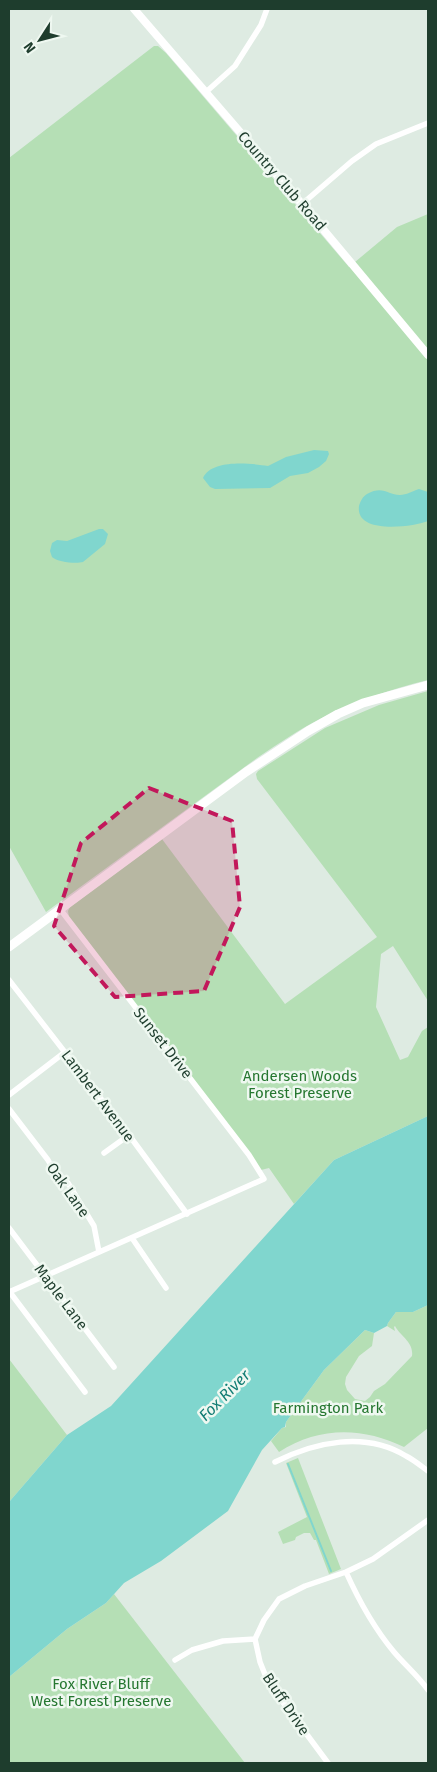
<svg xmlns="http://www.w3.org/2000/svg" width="437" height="1772" font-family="'Fira Sans',sans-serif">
  <rect width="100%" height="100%" fill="#deebe2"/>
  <path fill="#b5dfb5" d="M154,46h4l8,7 183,214 48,-40 31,-13v466c-37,9 -74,22 -108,39 -22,11 -42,25 -63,39l-211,154 -37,-66v-688z
    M428,691v310l-35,-55 -12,8 -5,53 24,53 8,-3 14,-26 6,-4v89l-94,44 -40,44 -25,-36 -8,2 -192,-253 -1,-6 2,-4 92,-68 123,165 92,-67 -120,-158 -1,-5 2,-3 67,-43 54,-23z
    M428,1305v123l-24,19c-41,-20 -85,-21 -125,5l-8,-11 11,-13 4,-1v-5l38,-52 41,-40 9,3 -2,13 -13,10 -13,21 -1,7 2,6 8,9 10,2 5,-4 4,-6 11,-7 27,-28c2,-14 -12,-20 -17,-30l-1,1 1,4 -8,-5 1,-3 8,-11h17z
    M9,1359l58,76 -58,67z
    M298,1458l43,111 -12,5 -13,-34h-2l-4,-7h-6l-8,4 -1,3 -12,4 -5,-12 29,-15 -21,-54z
    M114,1594l131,169h-236v-86l58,-48 39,-26z"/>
  <path fill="#80d6ce" d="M314,450l14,1 1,3 -3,7 -7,6 -11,6 -18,3 -20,12 -55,1 -5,-2 -7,-9c8,-19 48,-15 65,-12l18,-9z
    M419,489l9,3v29c-15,6 -73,14 -69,-15 1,-4 4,-10 8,-12 16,-9 21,1 33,1 6,0 13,-4 19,-6z
    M99,529h4l5,5 -3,10 -22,18c-7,2 -26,0 -31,-5l-2,-6 2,-8 5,-3 10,1z
    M428,1116v189l-15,7h-17l-8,11 -1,3 -13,7 -9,-3 -41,40 -38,52 -1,5 -3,1 -20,22 -34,61 -67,50 -37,22 -18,20 -39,26 -58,48v-175l58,-67 44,-29 223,-246z"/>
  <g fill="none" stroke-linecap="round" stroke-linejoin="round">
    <path stroke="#80d6ce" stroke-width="2" d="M288,1464l43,107"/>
    <path stroke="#fff" stroke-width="5.5" d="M206,92l29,-26 26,-41 6,-16
      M302,204l50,-43 24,-17 52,-21
      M9,980l120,155 58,79
      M9,1095l56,-43
      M9,1109l39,51 6,11 14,12 26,43 5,26
      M104,1153l25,-18
      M9,1228l105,139
      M132,1238l34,50
      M9,1291l76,101
      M9,1292l255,-113 -15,-24 -189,-246
      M275,1462c40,-20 90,-31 131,-6 8,4 15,10 22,15
      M346,1572c13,29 28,56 48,80 11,13 24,24 34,38
      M255,1639l9,-19 15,-21 26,-13 41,-14 27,-13 55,-39
      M255,1639l5,23 8,20 60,81
      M175,1660l17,-10 31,-9 32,-2"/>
    <path stroke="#fff" stroke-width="8" d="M134,9l168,195 126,151"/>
    <path stroke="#fff" stroke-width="9" d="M9,947l237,-175 62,-41 30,-17 25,-11 65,-18"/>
  </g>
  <path fill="#c2185b" fill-opacity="0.2" stroke="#c2185b" stroke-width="4" stroke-dasharray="10 6" stroke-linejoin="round" d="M149,788l83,33 8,86 -36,84 -89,6 -61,-71 27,-83z"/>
  <g text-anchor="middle" stroke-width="5" stroke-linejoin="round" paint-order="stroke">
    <g font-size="15" fill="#1e3d2d" stroke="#eff8f1">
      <text transform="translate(282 181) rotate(49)" y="5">Country Club Road</text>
      <text transform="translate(163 1043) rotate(52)" y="5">Sunset Drive</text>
      <text transform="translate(98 1096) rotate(53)" y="5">Lambert Avenue</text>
      <text transform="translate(68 1190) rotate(55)" y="5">Oak Lane</text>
      <text transform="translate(61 1297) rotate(53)" y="5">Maple Lane</text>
      <text transform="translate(286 1704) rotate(56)" y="5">Bluff Drive</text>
    </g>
    <g font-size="15" fill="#257730" stroke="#eff8f1">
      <text x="300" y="1081">Andersen Woods<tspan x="300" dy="17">Forest Preserve</tspan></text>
      <text x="328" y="1413">Farmington Park</text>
      <text x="101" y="1689">Fox River Bluff<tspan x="101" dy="17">West Forest Preserve</tspan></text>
    </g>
    <g font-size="16" font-style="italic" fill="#137d74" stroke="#eff8f1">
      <text transform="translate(224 1395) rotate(-45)" y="6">Fox River</text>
    </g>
  </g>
  <rect width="437" height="1772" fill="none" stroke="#1e3d2d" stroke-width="20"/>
  <g transform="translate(40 40) rotate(234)" stroke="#eff8f1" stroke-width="4" paint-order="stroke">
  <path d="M0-4L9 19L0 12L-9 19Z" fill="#1e3d2d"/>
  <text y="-8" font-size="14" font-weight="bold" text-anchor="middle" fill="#1e3d2d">N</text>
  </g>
</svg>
